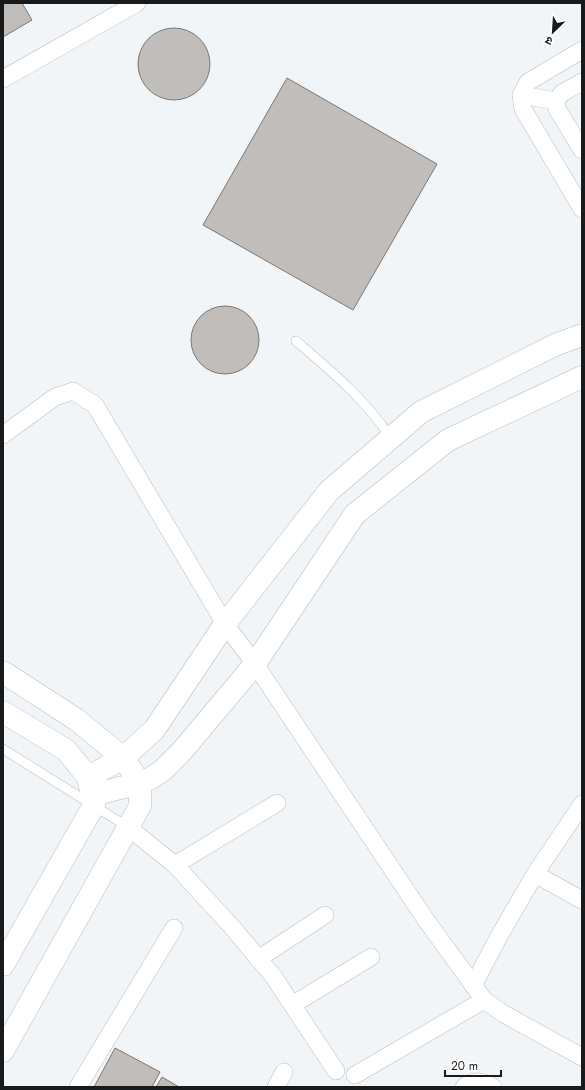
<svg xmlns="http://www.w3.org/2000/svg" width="585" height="1090" font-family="Jost,'Noto Sans Devanagari',sans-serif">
  <rect width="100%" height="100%" fill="#f2f5f8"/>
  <path fill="#c0bdba" stroke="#7a7875" d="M3,3h19l10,17 -29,17z
    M138 64a36 36 0 1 1 72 0a36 36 0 1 1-72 0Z
    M287,78l150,86 -84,146 -150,-85z
    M191 340a34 34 0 1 1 68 0a34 34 0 1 1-68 0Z
    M115,1048l45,24 -8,15h-58z
    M162,1077l17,10h-23z"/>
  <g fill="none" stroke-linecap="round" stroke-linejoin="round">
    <defs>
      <path id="lane" d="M296,341c35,30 69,58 95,97
        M3,749l125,78"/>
      <path id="street" d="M582,50l-54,32 -7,13 2,14 59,100
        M3,79l134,-76
        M582,82l-20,11 -6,8 1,8 25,41
        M521,95l35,6
        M3,435l52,-38 18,-6 22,14 130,219 30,40 171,256 58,80 20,14 78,43
        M128,827l47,38 57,62 41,49 63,95
        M175,865l102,-62
        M535,874l47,26
        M258,959l67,-44
        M473,986l25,-48 37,-64 47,-70
        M292,1005l79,-48
        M355,1075l129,-75
        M78,1087l96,-159
        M276,1087l8,-15
        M464,1087c9,-8 18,-6 29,0"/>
      <path id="secondary" d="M3,672l74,48 46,38 17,25v23l-137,245
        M3,712l63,38 22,27 6,28 -91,160
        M88,777l35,-19 31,-28 71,-106 104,-133 92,-79 134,-67 27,-10
        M92,795l48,-12 11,-5 11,-7 20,-20 73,-87 100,-150 93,-74 134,-63"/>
    </defs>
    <use href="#lane" stroke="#b9bcbf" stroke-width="10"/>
    <use href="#street" stroke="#b9bcbf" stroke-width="18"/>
    <use href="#secondary" stroke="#b9bcbf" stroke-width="23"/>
    <use href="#lane" stroke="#fff" stroke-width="9"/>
    <use href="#street" stroke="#fff" stroke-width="17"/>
    <use href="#secondary" stroke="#fff" stroke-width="22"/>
  </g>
  <rect width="585" height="1090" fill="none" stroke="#191a1b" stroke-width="8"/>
  <g transform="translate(553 32) rotate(205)" stroke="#ffffff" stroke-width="3" paint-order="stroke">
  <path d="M0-3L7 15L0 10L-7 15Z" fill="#191a1b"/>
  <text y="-6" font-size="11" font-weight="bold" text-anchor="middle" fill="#191a1b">उ</text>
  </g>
  <path d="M445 1070v6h56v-6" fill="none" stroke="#191a1b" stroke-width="2"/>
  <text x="451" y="1070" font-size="12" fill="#191a1b" stroke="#ffffff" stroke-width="3" paint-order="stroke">20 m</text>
</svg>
